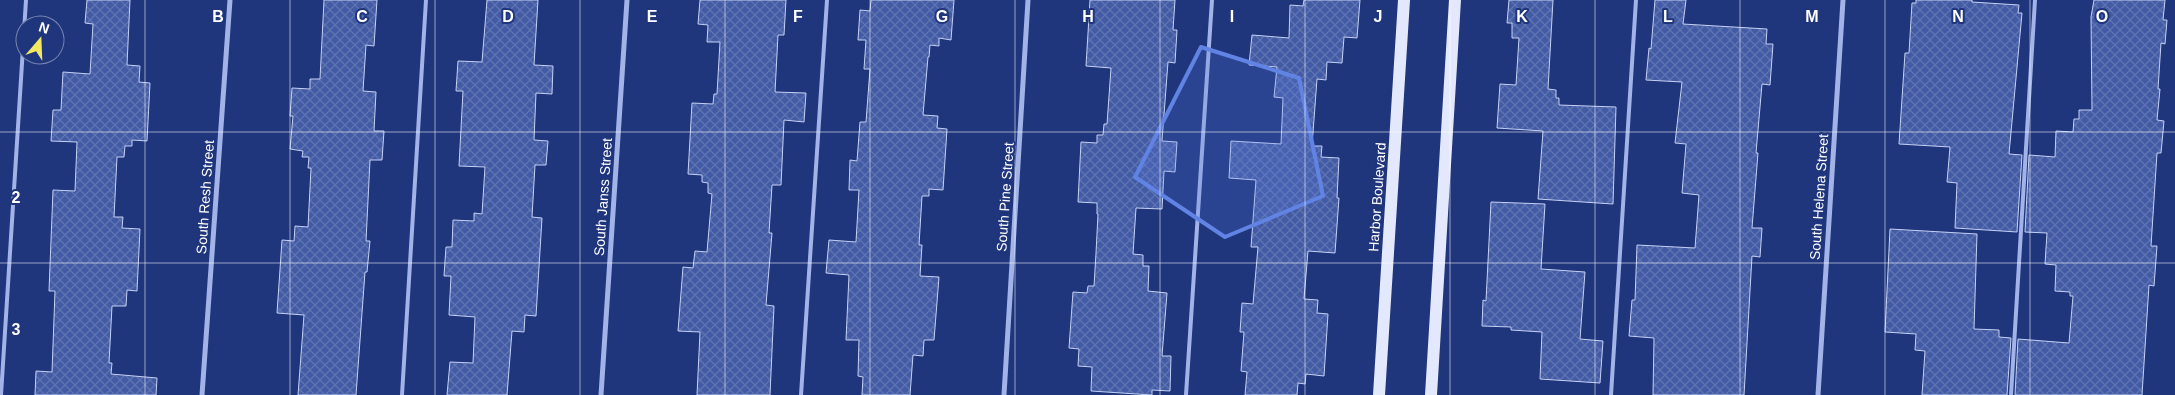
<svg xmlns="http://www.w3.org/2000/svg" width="2175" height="395" font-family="Arial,sans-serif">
  <defs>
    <pattern id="building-cross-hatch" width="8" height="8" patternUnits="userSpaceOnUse" patternTransform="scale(1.25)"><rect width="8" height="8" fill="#435ba4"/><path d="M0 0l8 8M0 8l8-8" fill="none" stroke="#5f74b2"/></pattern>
  </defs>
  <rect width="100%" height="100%" fill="#1f357c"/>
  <path fill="url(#building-cross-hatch)" stroke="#c5d1f5" d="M87,0h43l-3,65 13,1 -1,16 11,1 -3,58 -15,-1v6h-7l-1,11h-7l-3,60h9l-1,11 18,1 -3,62 -10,-1 -1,16h-14l-3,57h3l-1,11 46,4 -1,17h-121l1,-24 16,1 3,-81h-6l4,-101 22,1 2,-49 -26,-1 2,-31h8l2,-38 27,2 3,-50 -8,-1z
    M324,0h53l-3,46 -8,-1 -3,46 13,1 -2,39h10l-2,29h-12l-4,81h4l-3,31h-2l-9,123h-58l6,-80 -27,-2 5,-73 12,1 1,-15 13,1 3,-59h-3l1,-11h-7l1,-6 -13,-2 3,-33h-3l2,-28 18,1v-10h10z
    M487,0h51l-4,65 19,1 -1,28 -16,-1 -2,47 14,1 -2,24h-11l-3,52 10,1 -6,98 -11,-1 -1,17 -12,-1 -5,64h-60l3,-33 23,1 2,-46 -26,-2 2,-39h-7l2,-29h6l1,-27 21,1v-8l8,1 3,-47 -26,-1 4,-75h-7l2,-30 24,1z
    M700,0h86l-2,35h-6l-3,57 31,1 -2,29 -20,-2 -3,65h-9l-3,48h3l-6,72 8,1 -4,89h-73l3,-63 -22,-1 5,-64 10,1 2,-17 12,1 5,-58 -4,-1v-10l-6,-1v-7l-14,-1 4,-71 21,1 1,-10h3l3,-52h-13l1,-17 -10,-1z
    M871,0h83l-3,40 -12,-2v8l-9,-1 -1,12h-1l-5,58 15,1 -1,12 10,1 -4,61 -14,-1v7h-7l-3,49h3l-2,31 19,1 -5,63h-10l-1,16 -10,-1 -3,40h-48l1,-18 -5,-1 1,-36h-13l3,-65 -23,-2 3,-33 27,2 3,-52h-10l1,-30 7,1 3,-39h6l4,-53h-6l2,-29h-8l2,-30 10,1z
    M1090,0h85l-2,30h4l-2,33 -7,-1 -6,79 15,1 -2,30 -11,-1 -2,38 -26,-1 -3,46 10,1v11h6l-1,25 19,2 -5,63h9l-1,35 -18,-1v5l-61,-4 1,-24 -14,-1 1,-17 -10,-1 4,-56 14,1 1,-7h6l2,-33 2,-39h-1v-11l-19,-1 3,-60 16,1v-8h6l1,-11h3l4,-56 -25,-2z
    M1304,0h56l-3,38 -13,-1 -2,26 -15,-1 -1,18 -9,-1 -5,67h10l-1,11 18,1 -2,40h2l-4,55 -27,-2 -4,48 14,1 -1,13 11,1 -4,62 -18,-2 -1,10 -7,-1 -1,12h-52l2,-23 -6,-1 3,-39h-4l2,-29 11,1 5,-57h-7l5,-67 -27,-2 2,-37 50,3 2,-46 -9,-1 3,-30 -28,-2 3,-30 37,3 1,-33 13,1z
    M1509,0h44l-5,89 8,1v8h3v7l57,2 -3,97 -75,-5 5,-68 -46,-3 3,-44 16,1 3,-47h-7v-15h-5z
    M1655,0h31l-3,24 84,5 -1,15h7l-3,41 -8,-1 -6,69h2l-6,75h10l-2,29 -8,-1 -8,139h-91l1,-57 -25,-2 3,-36h3l2,-55 58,3 4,-53 -17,-2 4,-49 -11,-1 7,-61 -36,-2 3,-32 2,1z
    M1916,0h56v2l47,3 -1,8h4l-13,141 13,1 -5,77 -62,-4 2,-45 -10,-1 3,-35 -51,-3 6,-91h4l3,-50h4z
    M2094,0h71l-2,20h4l-2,24 -4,-1 -3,46h2l-3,31 7,1 -3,32h-4l-6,93h6l-3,40 -5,-1 -7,110h-127l3,-56 51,4 4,-47h-3v-4l-15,-1 1,-26 -11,-1 2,-31 -22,-1 4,-77 26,2 1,-26 17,1 1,-13h5v-9h13l-1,-93z
    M1491,202l54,2 -4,65 44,3 -5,67 23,2 -3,42 -60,-4 2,-47 -31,-2v-3l-29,-1 1,-26 3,1z
    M1890,229l87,5 -3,95 25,1v7l12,1 -4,57h-85l3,-44 -10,-1 1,-16 -31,-2z"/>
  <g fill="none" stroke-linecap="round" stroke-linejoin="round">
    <path stroke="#a1b3e7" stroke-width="4" d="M1,395l25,-395
      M402,395l24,-395
      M801,395l26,-395
      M1186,395l26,-395
      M1611,395l25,-395
      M2011,395l24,-395"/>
    <path stroke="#a1b3e7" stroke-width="5" d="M202,395l28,-395
      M601,395l26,-395
      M1004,395l24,-395
      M1818,395l25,-395"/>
    <path stroke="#e3e8fd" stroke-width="12" d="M1379,395l25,-395
      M1431,395l24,-395"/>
  </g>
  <path fill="#6183e4" fill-opacity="0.2" stroke="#6183e4" stroke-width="4" stroke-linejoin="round" d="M1201,47l98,31 24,118 -98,41 -90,-60z"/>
  <path fill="none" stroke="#fff" stroke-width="1" stroke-opacity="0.55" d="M145,0v395M290,0v395M435,0v395M580,0v395M725,0v395M870,0v395M1015,0v395M1160,0v395M1305,0v395M1450,0v395M1595,0v395M1740,0v395M1885,0v395M2030,0v395M0,132h2175M0,263h2175"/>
  <g text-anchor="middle" stroke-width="4" stroke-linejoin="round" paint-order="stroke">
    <g font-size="14" fill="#fff" stroke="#1f357c">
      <text transform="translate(205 197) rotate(-86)" y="5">South Resh Street</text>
      <text transform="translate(603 197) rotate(-86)" y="5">South Janss Street</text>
      <text transform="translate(1005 197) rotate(-86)" y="5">South Pine Street</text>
      <text transform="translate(1377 197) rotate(-86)" y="5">Harbor Boulevard</text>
      <text transform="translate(1819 197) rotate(-86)" y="5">South Helena Street</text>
    </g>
  </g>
  <g font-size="16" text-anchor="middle" font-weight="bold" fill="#fff" stroke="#1f357c" stroke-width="4" stroke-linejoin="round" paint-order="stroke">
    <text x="218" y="22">B</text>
    <text x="362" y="22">C</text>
    <text x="508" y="22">D</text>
    <text x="652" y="22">E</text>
    <text x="798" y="22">F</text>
    <text x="942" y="22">G</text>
    <text x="1088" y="22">H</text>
    <text x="1232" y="22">I</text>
    <text x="1378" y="22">J</text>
    <text x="1522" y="22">K</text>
    <text x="1668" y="22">L</text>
    <text x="1812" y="22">M</text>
    <text x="1958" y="22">N</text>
    <text x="2102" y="22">O</text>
    <text x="16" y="203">2</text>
    <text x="16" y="335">3</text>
  </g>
  <g transform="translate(40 40) rotate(19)"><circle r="24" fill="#1f357c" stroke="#7986b0"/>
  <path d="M0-4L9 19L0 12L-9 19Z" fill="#f5e861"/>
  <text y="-8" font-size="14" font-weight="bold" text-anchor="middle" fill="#ffffff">N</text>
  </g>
</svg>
